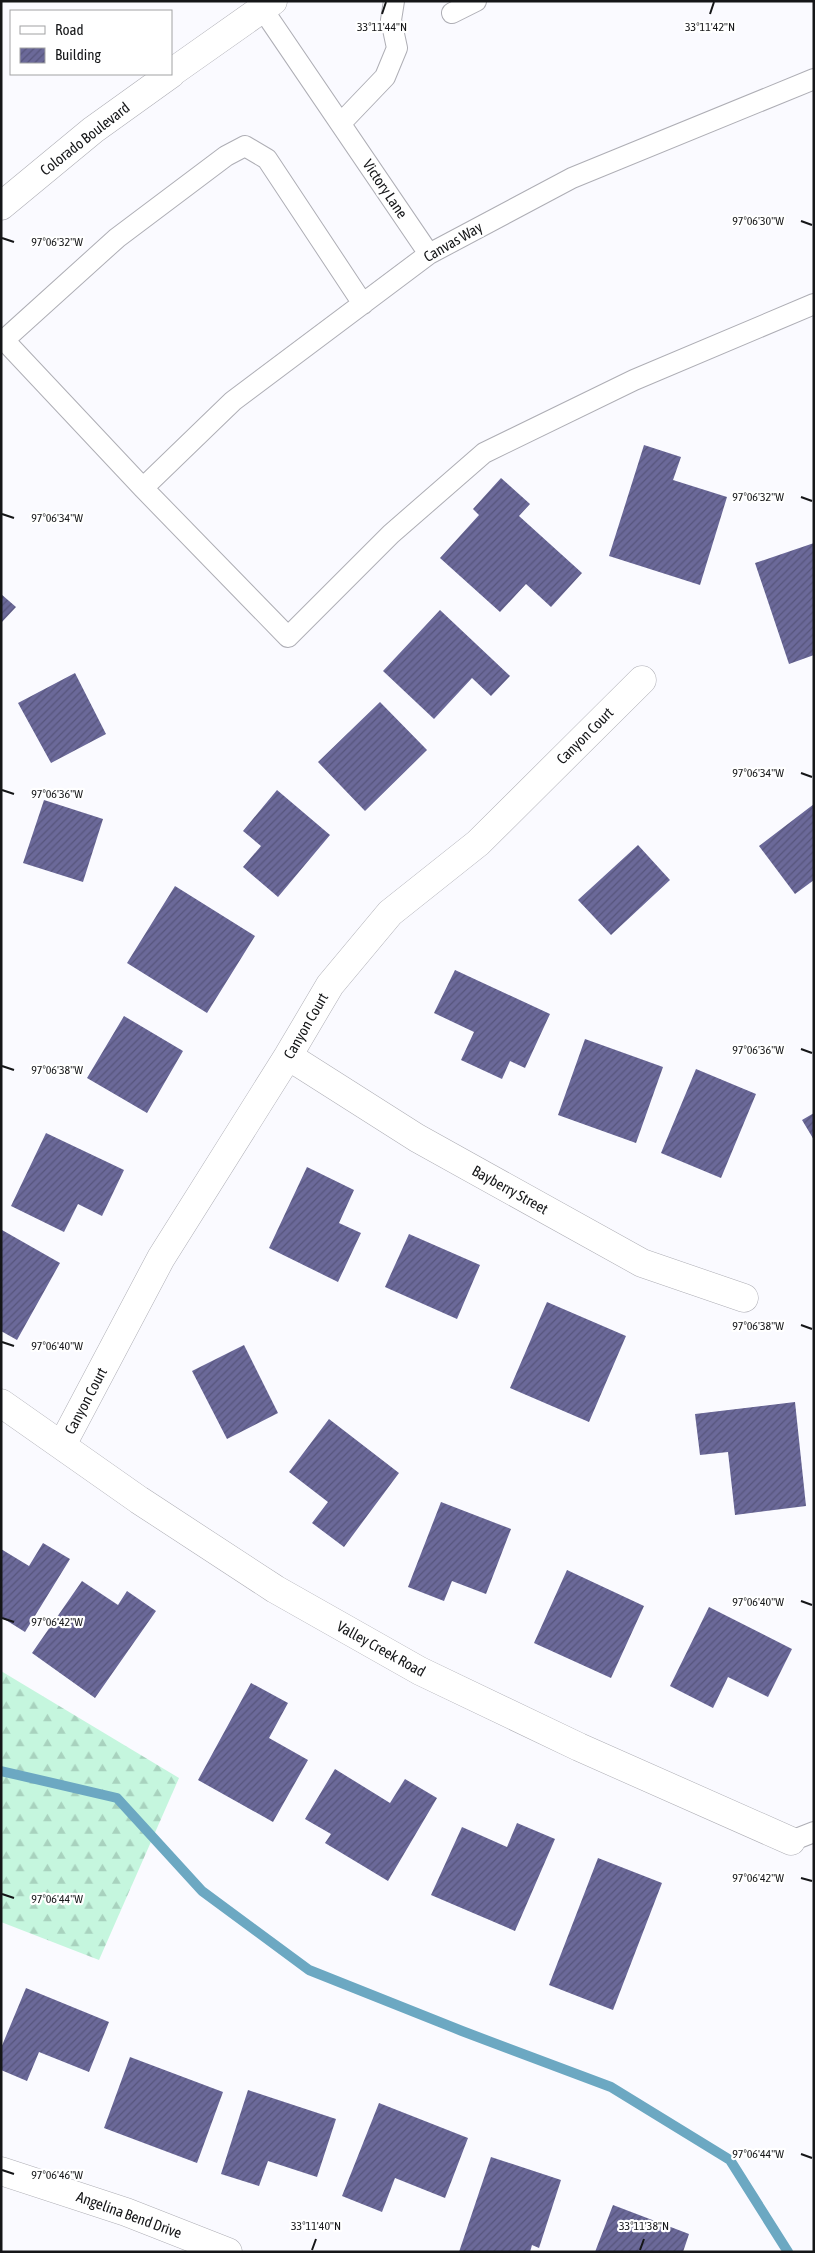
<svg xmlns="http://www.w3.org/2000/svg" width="815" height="2253" font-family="'Asap Condensed',sans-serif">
  <defs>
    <pattern id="forest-firs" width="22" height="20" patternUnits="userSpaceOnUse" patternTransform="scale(1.25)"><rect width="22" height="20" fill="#c5f6de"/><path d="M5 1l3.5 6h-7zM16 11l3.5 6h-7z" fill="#a8d2be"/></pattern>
    <pattern id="building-hatch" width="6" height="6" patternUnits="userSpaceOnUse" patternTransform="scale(1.25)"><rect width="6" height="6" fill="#6b6999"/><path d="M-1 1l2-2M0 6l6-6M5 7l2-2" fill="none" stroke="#57557c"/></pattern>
  </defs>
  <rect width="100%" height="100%" fill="#fafaff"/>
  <path fill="url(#forest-firs)" d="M1,1671l178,107 -80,182 -98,-38z"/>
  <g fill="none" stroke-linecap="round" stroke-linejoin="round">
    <path stroke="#6ca8c2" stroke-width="10" d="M1,1771l116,27 85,93 107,79 153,61 149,56 119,73 58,92"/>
  </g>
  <path fill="url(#building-hatch)" d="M644,445l37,12 -8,23 54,17 -27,88 -91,-29z
    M501,478l29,26 -11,12 63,57 -31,34 -25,-23 -26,28 -60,-54 39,-43 -6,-6z
    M814,543v112l-25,9 -34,-101z
    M1,594l15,13 -15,16z
    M440,610l70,66 -19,20 -19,-18 -38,41 -51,-48z
    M75,673l31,61 -55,29 -33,-60z
    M380,702l47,48 -62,61 -47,-49z
    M277,790l53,45 -52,62 -35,-30 18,-21 -18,-15z
    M44,800l59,19 -20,63 -60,-19z
    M814,804v76l-19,14 -36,-48z
    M638,845l32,35 -59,55 -33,-35z
    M175,886l80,50 -48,77 -80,-50z
    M455,970l95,44 -25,54 -15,-7 -8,18 -41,-19 13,-28 -40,-19z
    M124,1016l59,35 -36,62 -60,-35z
    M585,1039l78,28 -27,76 -78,-28z
    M696,1069l60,25 -35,84 -60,-25z
    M814,1113v27l-12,-20z
    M46,1133l78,37 -22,46 -24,-12 -14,28 -53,-26z
    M307,1167l47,23 -15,33 22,10 -23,49 -69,-34z
    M2,1230l58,33 -43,77 -16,-9z
    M409,1234l71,31 -23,54 -72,-32z
    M547,1302l79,34 -37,86 -79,-34z
    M244,1345l34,68 -51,26 -35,-68z
    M795,1402l11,104 -71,9 -7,-63 -28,3 -5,-41z
    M329,1419l70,54 -55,74 -32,-24 16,-21 -39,-30z
    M441,1502l70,27 -25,65 -34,-13 -8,20 -36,-14z
    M43,1543l27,16 -45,73 -24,-15v-68l28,17z
    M567,1570l77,36 -33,72 -77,-35z
    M82,1581l36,24 9,-14 29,20 -61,87 -63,-45z
    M709,1607l83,42 -24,48 -40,-20 -15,31 -43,-22z
    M251,1683l37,20 -19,35 39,22 -35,62 -75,-42z
    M335,1769l55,34 15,-24 32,19 -49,83 -63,-38 6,-9 -26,-15z
    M517,1823l38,16 -40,92 -84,-36 31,-68 45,20z
    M598,1858l64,25 -49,127 -64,-25z
    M26,1988l83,34 -20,50 -50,-20 -12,29 -26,-11v-22z
    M130,2057l93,35 -26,71 -93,-35z
    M248,2090l88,29 -19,58 -49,-16 -9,25 -38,-12z
    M379,2103l89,35 -23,60 -50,-20 -13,34 -40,-16z
    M491,2157l70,23 -22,68 -7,-3 -2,7h-71z
    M613,2205l76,29 -6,18h-88z"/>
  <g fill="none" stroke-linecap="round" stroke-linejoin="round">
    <defs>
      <path id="lane" d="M257,1l172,253
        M452,13l24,-12
        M341,123l44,-46 12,-29 -6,-28 3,-19
        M363,304l-96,-145 -22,-13 -19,10 -109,82 -113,102 139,148 145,149 103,-103 93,-81 150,-73 180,-76
        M143,488l90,-87 196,-147 143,-76 242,-99
        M791,1841l23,-9"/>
      <path id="street" d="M288,1056l129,82 225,125 102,35
        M1,1403l138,97 136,89 145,82 159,76 212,94
        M62,1445l99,-187 127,-202 42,-71 60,-72 88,-70 164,-163
        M1,2171l125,41 102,40"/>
      <path id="secondary" d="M171,73l102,-72
        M1,206l92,-76 78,-56"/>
    </defs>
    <use href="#lane" stroke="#aeaeb5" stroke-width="22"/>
    <use href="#street" stroke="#aeaeb5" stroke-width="29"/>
    <use href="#secondary" stroke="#aeaeb5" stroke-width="29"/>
    <use href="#lane" stroke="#fff" stroke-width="20"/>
    <use href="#street" stroke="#fff" stroke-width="28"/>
    <use href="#secondary" stroke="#fff" stroke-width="28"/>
  </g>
  <path fill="none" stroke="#151618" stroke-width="2" d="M382,14l4,-12M710,14l4,-12M801,221l11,4M2,238l12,4M801,497l11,4M2,514l12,4M801,773l11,4M2,790l12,4M801,1049l11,4M2,1066l12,4M801,1325l11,4M2,1342l12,4M801,1601l11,4M2,1618l12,4M801,1878l11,3M2,1894l12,4M801,2154l11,4M2,2170l12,4M312,2250l4,-11M640,2250l4,-11"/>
  <g text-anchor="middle" stroke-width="4.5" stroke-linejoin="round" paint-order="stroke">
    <g font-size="15" fill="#151618" stroke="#fff">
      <text transform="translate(85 139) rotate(-38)" y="5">Colorado Boulevard</text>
      <text transform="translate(385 189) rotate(56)" y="5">Victory Lane</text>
      <text transform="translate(453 242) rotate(-30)" y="5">Canvas Way</text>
      <text transform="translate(585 736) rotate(-45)" y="5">Canyon Court</text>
      <text transform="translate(306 1026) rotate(-60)" y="5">Canyon Court</text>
      <text transform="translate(510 1190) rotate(29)" y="5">Bayberry Street</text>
      <text transform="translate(86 1401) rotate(-62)" y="5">Canyon Court</text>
      <text transform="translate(381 1649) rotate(29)" y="5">Valley Creek Road</text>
      <text transform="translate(129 2215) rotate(20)" y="5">Angelina Bend Drive</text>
    </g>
  </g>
  <g font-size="12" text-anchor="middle" fill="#151618" stroke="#fff" stroke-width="4.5" stroke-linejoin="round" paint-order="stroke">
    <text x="382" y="31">33°11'44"N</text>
    <text x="710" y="31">33°11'42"N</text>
    <text x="758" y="225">97°06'30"W</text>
    <text x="57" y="246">97°06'32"W</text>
    <text x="758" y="501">97°06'32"W</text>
    <text x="57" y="522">97°06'34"W</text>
    <text x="758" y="777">97°06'34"W</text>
    <text x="57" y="798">97°06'36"W</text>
    <text x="758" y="1054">97°06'36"W</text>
    <text x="57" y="1074">97°06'38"W</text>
    <text x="758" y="1330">97°06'38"W</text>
    <text x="57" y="1350">97°06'40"W</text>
    <text x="758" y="1606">97°06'40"W</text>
    <text x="57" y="1626">97°06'42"W</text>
    <text x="758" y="1882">97°06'42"W</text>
    <text x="57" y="1903">97°06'44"W</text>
    <text x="758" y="2158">97°06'44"W</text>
    <text x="57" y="2179">97°06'46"W</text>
    <text x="316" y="2230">33°11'40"N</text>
    <text x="644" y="2230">33°11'38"N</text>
  </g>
  <rect width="815" height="2253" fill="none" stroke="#151618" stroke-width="5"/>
  <rect x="10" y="10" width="162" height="65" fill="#ffffff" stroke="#a1a2a3"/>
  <rect x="20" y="26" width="25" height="8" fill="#ffffff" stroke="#a1a2a3"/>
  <text x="55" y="35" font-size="15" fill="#151618">Road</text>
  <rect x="20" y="48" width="25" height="15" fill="url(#building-hatch)" stroke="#a1a2a3"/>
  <text x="55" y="60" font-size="15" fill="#151618">Building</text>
</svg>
